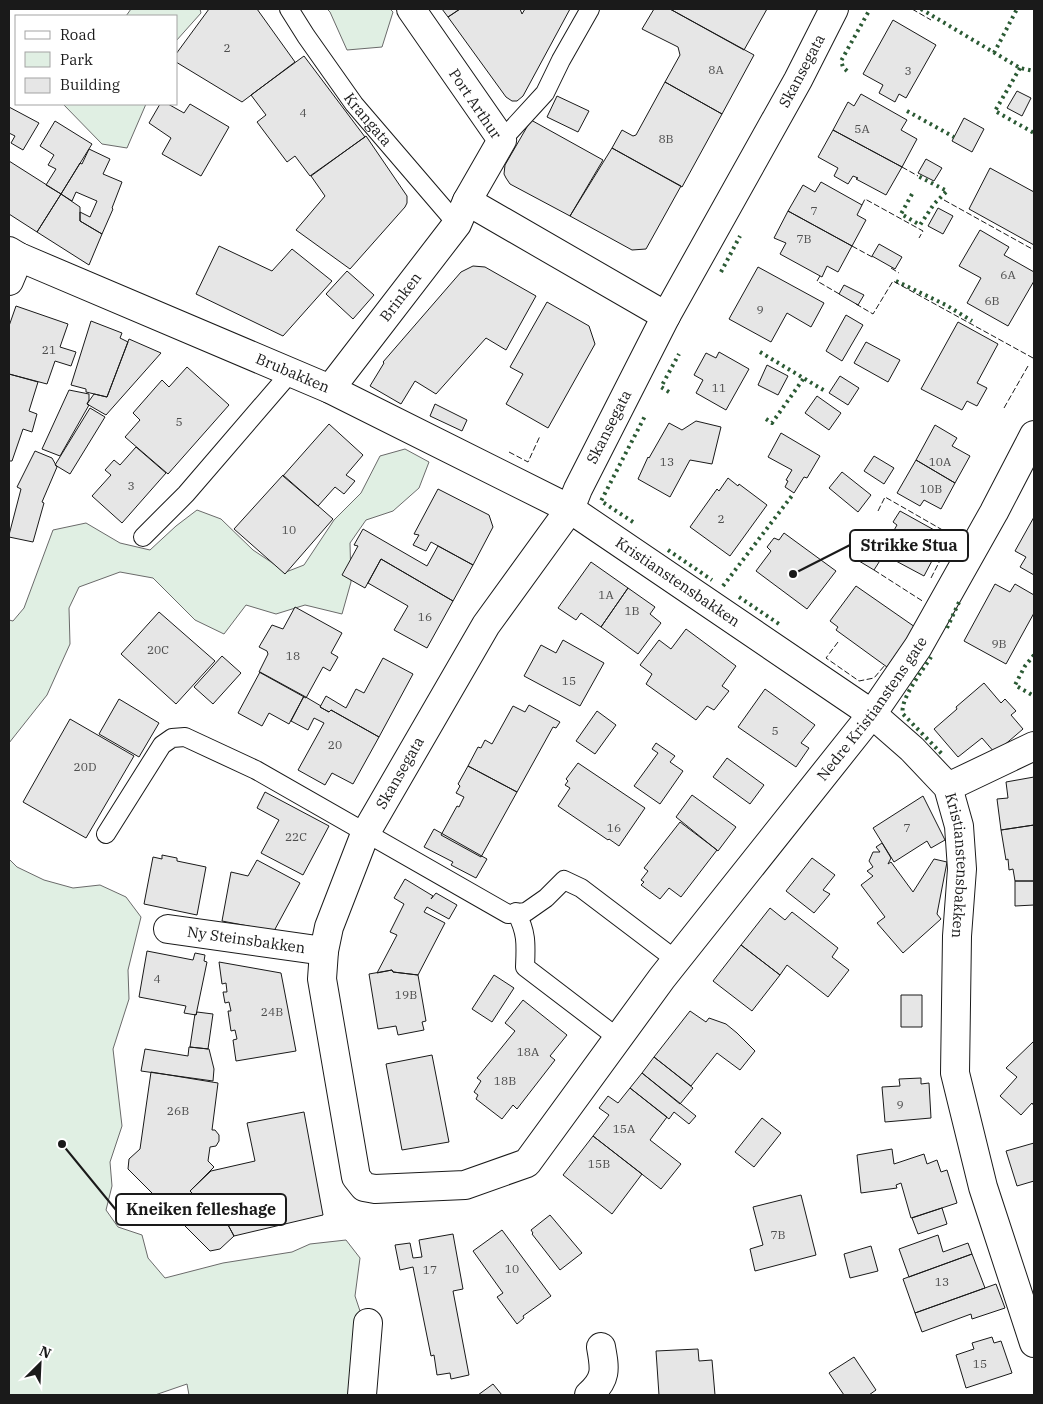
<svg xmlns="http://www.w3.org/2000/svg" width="1043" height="1404" font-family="'IBM Plex Serif',serif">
  <rect width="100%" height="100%" fill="#fff"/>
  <path fill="#e0efe3" stroke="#6a6a6a" d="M131,9h69l1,4 -25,28v-25h-50z
    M327,9h63l3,3 -11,35 -35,3 -17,-38z
    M63,104h83l-19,44 -25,-4z
    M405,449l24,13 -10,26 -26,23 -27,9 -16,23 1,39 -9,32 -37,-9 -29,9 -30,-9 -22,29 -29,-14 -42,-42 -33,-6 -41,15 -10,21 1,36 -23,51 -38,48v-123l4,1 11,-13 29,-78 33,-7 34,20 30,7 26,-24 21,-16 24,9 32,31 33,22 18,-7 30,-45 27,-27 19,-37z
    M9,859l8,8 27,13 29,8 27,-3 26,12 15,20 -13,53 1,29 -16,50 9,77 -12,36 2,24 -6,24 12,17 24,8 6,23 17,20 58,-15 69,-11 18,-8 36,-4 14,18 -5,38 6,18 -4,81h-168l-2,-11 -32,11h-146z"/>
  <path fill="#e6e6e6" stroke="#1a1a1a" d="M209,9h48l38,53 -53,40 -66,-40v-8z
    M442,9h18l-12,8z
    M460,9h60l2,5 3,-5h45l-47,87 -6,5h-5l-6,-4 -58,-80z
    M654,9h16l84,46 -32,59 -57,-32 15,-27 -2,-8 -36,-18z
    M670,9h97l-23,41z
    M893,20l43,25 -30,53 -7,-4 -4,8 -16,-9 4,-8 -20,-11z
    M304,56l61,81 -55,39 -15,-20 -8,6 -30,-40 9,-7 -15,-20z
    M665,82l57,32 -40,73 -70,-39 10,-18 11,6 3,-1z
    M1017,91l14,7 -9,18 -15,-8z
    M861,94l46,26 -6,10 16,9 -15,28 -69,-37 15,-28 6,4z
    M557,96l32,15 -11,21 -31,-15z
    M160,104h8l16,9 6,-9 39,23 -28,49 -39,-22 9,-16 -22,-15z
    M9,107l30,16 -16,27 -12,-7 4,-7 -6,-3z
    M964,118l20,11 -12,23 -20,-11z
    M531,120l72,40 -33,56 -60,-32 -4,-6 -2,-4 1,-9z
    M55,121l37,23 -31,50 -15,-9 10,-16 -8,-4 6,-10 -14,-9z
    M833,130l69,37 -16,28 -30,-16 2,-1 -5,-2 -5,8 -14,-8 4,-8 -20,-11z
    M366,136l41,60v7l-2,4 -55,62 -54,-39 29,-34 -14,-20z
    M612,148l69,38 -35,63 -14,1 -62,-34z
    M89,149l21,10 -7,15 19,8 -10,26 1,1 -11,25 -22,-13v-9l10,5 7,-16 -21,-9 -4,9 -11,-7 19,-31 2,1z
    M926,159l16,9 -8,13 -16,-8z
    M9,161l52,33 -24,38 -28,-18z
    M990,168l44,24v53l-65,-36z
    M821,182l41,23 -5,10 9,5 -14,26 -64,-35 15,-26 12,7z
    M61,194l19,13v14l22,13 -13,31 -52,-33z
    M938,208l15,8 -10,18 -15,-8z
    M788,211l64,35 -14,26 -11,-6 -5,11 -42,-23 6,-11 -12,-5z
    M980,230l29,17 -5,8 30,17v9l-26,45 -41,-23 14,-25 -22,-12z
    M879,244l23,13 -7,12 -23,-13z
    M219,246l53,25 20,-22 40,32 -49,55 -87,-42z
    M473,266l12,1 51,29 -30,54 -20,-12 -50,56 -21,-13 -14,23 -31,-18 14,-23 -1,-1 78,-90z
    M758,267l66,36 -13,24 -24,-14 -16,29 -42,-23z
    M347,271l27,24 -21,24 -27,-25z
    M844,285l20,10 -6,10 -19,-11z
    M547,302l42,24 6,18 -47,84 -42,-24 17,-30 -13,-7z
    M16,306l52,18 -8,23 16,5 -5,14 -16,-5 -8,23 -38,-10v-48z
    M846,315l17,10 -21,36 -16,-10z
    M91,321l31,12 -2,5 8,4 -21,55 -21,-5v-3l-15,-4z
    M958,322l40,22 -21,39 10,5 -10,18 -10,-5 -5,9 -41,-21z
    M129,339l32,14 -55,62 -19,-11 7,-10 13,3z
    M866,342l34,18 -12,22 -34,-19z
    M719,352l30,17 -23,41 -30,-17 7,-13 -9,-5 12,-22 10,5z
    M767,365l21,11 -10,19 -20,-10z
    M187,367l42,38 -61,69 -43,-37 15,-17 -7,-7 29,-33 7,7z
    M9,374l29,8 -9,29 8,3 -5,18 -9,-3 -11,32h-3z
    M840,376l19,12 -11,17 -19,-12z
    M69,390l20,4v6l-2,4 2,1 -29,51 -18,-7z
    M817,396l24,17 -12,17 -24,-17z
    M435,404l32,16 -5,11 -32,-15z
    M90,408l15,9 -35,57 -15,-9z
    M696,421l25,6 -9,37 -22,-4 -20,37 -32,-18 10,-22 1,1 20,-35 13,7z
    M329,424l34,31 -17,20 9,6 -11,13 -9,-7 -17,19 -35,-30z
    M935,425l22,13 -5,8 18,10 -15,27 -39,-23z
    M781,433l39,23 -13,22 -3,-1 -10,16 -9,-6 3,-6 -2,-1 6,-10 -24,-13z
    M136,447l30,26 -44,50 -30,-27 19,-21 -6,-5 9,-10 6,5z
    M35,451l17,7 5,9 -15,35 2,1 -11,39 -24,-5v-2l12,-46 -4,-2z
    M874,456l20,12 -10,16 -20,-13z
    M916,460l39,23 -14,26 -17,-9 -4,6 -23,-13z
    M842,472l29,23 -13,17 -29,-24z
    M283,475l50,44 -48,55 -51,-45z
    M728,478l10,8 1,-2 28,21 -37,51 -40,-29 27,-38 2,2z
    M438,489l51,26 4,12 -20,38 -42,-23 -5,9 -13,-6 6,-10 -5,-1z
    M900,511l45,25 -21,40 -43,-23 16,-28 -4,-3z
    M1034,517v58l-14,-8 6,-10 -11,-6z
    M363,529l64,37 11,-20 35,19 -20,36 -72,-42 -16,29 -23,-13 16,-29 -4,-1z
    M784,533l52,38 -29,38 -51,-38 15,-20 -4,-4 7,-9 5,2z
    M861,547l20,12 -7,11 -20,-12z
    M381,559l72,42 -26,47 -33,-18 14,-24 -40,-23z
    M591,562l37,26 -27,39 -20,-14 -5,7 -18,-12z
    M995,584l15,8 5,-8 19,11v18l-28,51 -42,-23z
    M856,586l59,41 -28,40 -51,-37 2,-3 -8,-6z
    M628,588l27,19 -5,7 11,9 -23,31 -37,-27z
    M295,607l47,26 -11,20 7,4 -8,14 -7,-4 -17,31 -47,-26 9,-18 -1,-3 -8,-4 13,-22 11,4z
    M159,612l56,49 -39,43 -55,-50z
    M686,629l50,37 -14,20 7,5 -15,19 -7,-4 -11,14 -50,-36 6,-10 -12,-9 19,-25 12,9z
    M563,640l41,23 -24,43 -56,-30 17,-31 15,8z
    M222,656l19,17 -28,31 -19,-17z
    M383,658l30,16 -34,63 -48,-27 -2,2 -9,-5 6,-11 20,12 10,-19 8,4z
    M260,672l44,24 -15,28 -20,-11 -7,13 -24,-13z
    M984,683l17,20 4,-4 11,12 -5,4 12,14 -28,24 -13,-15 -24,19 -24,-28 23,-20 -1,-2z
    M765,689l50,36 -14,18 8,5 -13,19 -58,-40z
    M304,696l17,10 -1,1 9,5 2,-2 48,27 -26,47 -21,-11 -7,12 -27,-15 26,-47 -10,-5 -6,12 -17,-9z
    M119,699l40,24 -20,34 -40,-23z
    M529,705l31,17 -4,6 -3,-1 -36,65 -49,-26 10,-19 3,1 4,-8 7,4 21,-38 12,6z
    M597,711l19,14 -21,29 -19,-13z
    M70,719l64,37 -48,82 -63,-36z
    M656,743l19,13 -5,6 13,9 -23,33 -26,-18 24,-33 -6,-4z
    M727,758l37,27 -14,19 -37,-27z
    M578,763l67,45 -26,38 -10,-7 -1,1 -50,-34 12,-18 -5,-3 3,-4 -2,-2z
    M468,766l49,26 -36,65 -40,-22 16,-29 2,1 5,-10 -8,-4 4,-7 -2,-2z
    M1034,777v48l-33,5 -4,-31 11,-1 -2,-16z
    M265,792l64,34 -26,49 -42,-22 18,-33 -22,-12z
    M692,795l44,32 -18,24 -42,-34z
    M923,796l22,44 -14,8 -4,-7 -33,21 -21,-34z
    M680,822l37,28 -36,47 -12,-9 -9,11 -19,-14 3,-3 -3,-2 7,-9 -4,-3z
    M1034,825v56h-19l-2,-12 -4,1 -1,-11 -2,1 -5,-30z
    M434,829l53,30 -11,19 -25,-13 2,-3 -29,-15z
    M882,843l9,15 -3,6 3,-2 22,30 21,-33 13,3 -10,52 4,5 -38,34 -26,-30 8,-6 -24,-32 12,-9 -6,-5 6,-4 -4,-6 4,-9h7l-4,-5z
    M162,855l15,3v3l29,6 -9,48 -53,-11 9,-47 9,2z
    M812,858l23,17 -12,15 7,4 -16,19 -28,-22z
    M257,860l43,23 -26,48 -52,-10 9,-49 17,4z
    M405,879l28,17 -2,3 5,-6 21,12 -8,14 -22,-12 -3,5 21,11 -27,52 -25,-3 -1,-2 -15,3 20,-38 -7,-3 14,-28 -10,-6z
    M1015,881h19v24l-19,1z
    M770,908l15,12 7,-8 46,36 -6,9 17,13 -21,27 -41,-32 -7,10 -39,-30z
    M741,945l39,30 -28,36 -39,-30z
    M147,951l46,9 2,-7 10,2 -1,6 3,1 -11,53 -12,-2 2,-7 -47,-9z
    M219,962l62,11 15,78 -60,10 -3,-21 4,-1 -2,-9 -4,1 -3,-20h3l-2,-9 -4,1 -2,-11h4l-1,-9 -4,1z
    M392,970l1,2 25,3 8,46 -4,1 2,8 -26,5 -2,-9 -18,3 -9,-55z
    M494,975l20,13 -22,34 -20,-13z
    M901,995h21v32h-21z
    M523,1000l44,35 -17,21 5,4 -38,49 -4,-4 -11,14 -26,-20 2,-4 -4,-3 7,-11 -4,-3 38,-47 -10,-8z
    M690,1011l16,11 3,-4 17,6 11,9 18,18 -15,19 -23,-17 -26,33 -37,-29z
    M197,1012l16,2 -5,35 -18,-2 5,-33 1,1z
    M1034,1041v65l-2,-3 -11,12 -21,-19 17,-19 -11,-9z
    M189,1047l20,2 5,20 -1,12 -72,-10 4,-22 43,7z
    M432,1055l17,87 -47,8 -16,-86z
    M654,1057l39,31 -13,16 -38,-31z
    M151,1072l67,11 -6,47h3l4,5v6l-3,5 -6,1 -2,14 6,6 -24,24 24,24 7,-3 13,24 -14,13 -10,2 -82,-82 1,-10 11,-10z
    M642,1073l54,43 -7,8 -15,-12 -5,7 -39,-31z
    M921,1078v6l8,-1 2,35 -46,4 -3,-35 18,-1 -1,-7z
    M630,1088l37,29 -17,23 31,24 -20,25 -68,-53 16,-21 -10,-7 9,-12 10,7z
    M304,1112l19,103 -89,21 -13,-24 -7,3 -24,-24 21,-20 44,-10 -8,-38z
    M762,1118l19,15 -27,34 -19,-15z
    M593,1136l49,38 -30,40 -49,-39z
    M1034,1143v38l-17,5 -11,-35z
    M892,1149l2,15 30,-10 3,10 10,-4 4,12 6,-2 10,33 -46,15 -10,-35 -5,2 1,3 -36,5 -4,-38z
    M801,1195l15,60 -61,16 -5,-22 13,-4 -10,-38z
    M942,1208l5,16 -29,10 -6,-16z
    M550,1215l32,38 -22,17 -28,-36 1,-1 -2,-3z
    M502,1230l49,66 -28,20 1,2 -7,6 -20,-27 6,-4 -30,-42z
    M453,1234l10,55 -10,2 16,84 -18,4 -1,-6 -13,2 -3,-20 -3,1 -18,-89 -13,3 -5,-25 15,-2 3,15 9,-1 -3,-17z
    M938,1235l5,17 25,-9 4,11 -63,23 -10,-28z
    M871,1246l7,25 -28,7 -6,-24z
    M972,1254l13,34 -70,25 -12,-34z
    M996,1284l9,24 -33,11 -1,-5 -49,18 -7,-19z
    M992,1337l2,6 7,-2 11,32 -46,15 -10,-33 18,-6 -2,-6z
    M698,1349l1,12 13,-1 3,35h-56l-3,-44z
    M854,1357l22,33 -7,5h-25l-15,-22z
    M493,1384l9,11h-24z"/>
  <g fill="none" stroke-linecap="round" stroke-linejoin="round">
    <defs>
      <g id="lane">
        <path id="s1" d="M289,9l17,27 48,68 103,120"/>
        <path d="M502,140l43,-47 16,-33 29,-51"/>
        <path d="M143,537l43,-43 105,-122"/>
        <path d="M106,834l56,-89 10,-7 13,-1 71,33 252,144 18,-2 20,-14 18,-18 17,8 95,72"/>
        <path d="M516,912c11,21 10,32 9,55l93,71"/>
      </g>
      <g id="street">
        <path id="s2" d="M834,9l-36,71 -132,236 -88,173 -8,20 -84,116 -121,209 -36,93 -5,24 -2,28 34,198 8,10 11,2 90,-4 62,-22 135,-185 210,-264 46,-67 76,-135 40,-77"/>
        <path d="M467,201l199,115"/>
        <path id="s3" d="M9,251l10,6 311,132 240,120 302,205 40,35 36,38 11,39 3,43 -5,67 -2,137 28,114 51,156"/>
        <path d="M9,281l10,-24"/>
        <path id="s4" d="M330,389l127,-165 10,-23 35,-61 -91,-131"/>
        <path d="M948,787l86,-41"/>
        <path id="s5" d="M168,929l156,22"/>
        <path d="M362,1395l6,-72"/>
        <path d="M589,1395c18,-16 16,-26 12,-48"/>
      </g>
    </defs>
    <use href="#lane" stroke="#1a1a1a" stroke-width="20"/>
    <use href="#street" stroke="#1a1a1a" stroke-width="30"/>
    <use href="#lane" stroke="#fff" stroke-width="18"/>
    <use href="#street" stroke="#fff" stroke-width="28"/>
    <path stroke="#2b5a34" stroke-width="4" stroke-dasharray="2.5 4" stroke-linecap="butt" d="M921,9l99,59 14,3
      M994,53l23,-44
      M1020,68l-25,43 39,22
      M847,71l-4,-4 -2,-6 29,-52
      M907,111l47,26
      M912,194l-11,20 19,11 14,-21 13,-13 -29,-15
      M721,272l19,-36
      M896,281l50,24 26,16
      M760,352l65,39
      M669,392l-8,-5 18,-33
      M766,419l6,4 32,-45
      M633,522l-32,-21 45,-87
      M668,550l44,30
      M723,586l71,-93
      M739,597l43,29
      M947,628l13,-28
      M1034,655l-9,11 -10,19 19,11
      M931,657c-8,13 -32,43 -28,57l39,40"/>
    <path stroke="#1a1a1a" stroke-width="1" stroke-dasharray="6 2.5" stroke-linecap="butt" d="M912,9l19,11
      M902,167l16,9
      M944,200l90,50
      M862,205l3,-6 58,32 -4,7
      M852,246l22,12
      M891,268l8,5
      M820,276l-3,5 24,14
      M856,304l17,10 20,-33 140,77
      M1004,408l24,-42
      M509,452l19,10 12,-26
      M878,511l7,-14 68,39
      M874,570l50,32
      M931,578l18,-35
      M838,642l-12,16 33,23 15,-3 11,-13"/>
  </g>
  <g text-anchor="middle" stroke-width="4" stroke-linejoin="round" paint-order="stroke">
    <g font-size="12" fill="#4d4d4d">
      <text x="227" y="52">2</text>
      <text x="716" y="74">8A</text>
      <text x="908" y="75">3</text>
      <text x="303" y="117">4</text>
      <text x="862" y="133">5A</text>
      <text x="666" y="143">8B</text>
      <text x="814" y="215">7</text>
      <text x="804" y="243">7B</text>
      <text x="1008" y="279">6A</text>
      <text x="992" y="305">6B</text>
      <text x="760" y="314">9</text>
      <text x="49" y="354">21</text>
      <text x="719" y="392">11</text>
      <text x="179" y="426">5</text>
      <text x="667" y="466">13</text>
      <text x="940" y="466">10A</text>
      <text x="131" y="490">3</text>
      <text x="931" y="493">10B</text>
      <text x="721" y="523">2</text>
      <text x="289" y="534">10</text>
      <text x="606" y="599">1A</text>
      <text x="632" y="615">1B</text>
      <text x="425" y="621">16</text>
      <text x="999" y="648">9B</text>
      <text x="158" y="654">20C</text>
      <text x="293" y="660">18</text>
      <text x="569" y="685">15</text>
      <text x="775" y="735">5</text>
      <text x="335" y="749">20</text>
      <text x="85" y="771">20D</text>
      <text x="614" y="832">16</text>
      <text x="907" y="832">7</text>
      <text x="296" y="841">22C</text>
      <text x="157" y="983">4</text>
      <text x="406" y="999">19B</text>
      <text x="272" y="1016">24B</text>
      <text x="528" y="1056">18A</text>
      <text x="505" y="1085">18B</text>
      <text x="900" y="1109">9</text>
      <text x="178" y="1115">26B</text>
      <text x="624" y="1133">15A</text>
      <text x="599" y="1168">15B</text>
      <text x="778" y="1239">7B</text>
      <text x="512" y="1273">10</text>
      <text x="430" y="1274">17</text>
      <text x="942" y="1286">13</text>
      <text x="980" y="1368">15</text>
    </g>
    <g font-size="15" fill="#1a1a1a" stroke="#fff">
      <text transform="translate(802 71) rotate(-62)" y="5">Skansegata</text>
      <text transform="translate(475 104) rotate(56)" y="5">Port Arthur</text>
      <text dy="5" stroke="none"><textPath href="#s1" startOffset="136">Krangata</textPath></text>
      <text dy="5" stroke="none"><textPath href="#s4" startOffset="116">Brinken</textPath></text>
      <text dy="5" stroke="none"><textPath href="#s3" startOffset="309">Brubakken</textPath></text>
      <text transform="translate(609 427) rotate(-63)" y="5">Skansegata</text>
      <text dy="5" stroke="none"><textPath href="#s3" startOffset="748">Kristianstensbakken</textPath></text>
      <text dy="5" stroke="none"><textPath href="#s2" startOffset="2054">Nedre Kristianstens gate</textPath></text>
      <text transform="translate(400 773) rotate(-60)" y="5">Skansegata</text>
      <text dy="5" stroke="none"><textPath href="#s3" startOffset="1168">Kristianstensbakken</textPath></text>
      <text dy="5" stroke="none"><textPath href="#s5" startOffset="79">Ny Steinsbakken</textPath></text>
    </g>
  </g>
  <path fill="none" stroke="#1a1a1a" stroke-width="2" d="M793 574L850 545M62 1144L116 1210"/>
  <g fill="#1a1a1a" stroke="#fff" stroke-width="2">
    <circle cx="793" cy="574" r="5"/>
    <circle cx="62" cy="1144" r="5"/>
  </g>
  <g fill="#fff" stroke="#1a1a1a" stroke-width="2">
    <rect x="850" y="530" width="118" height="31" rx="5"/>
    <rect x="116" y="1194" width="170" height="31" rx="5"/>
  </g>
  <g font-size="16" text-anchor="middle" font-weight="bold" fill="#1a1a1a">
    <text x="909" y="551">Strikke Stua</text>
    <text x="201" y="1215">Kneiken felleshage</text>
  </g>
  <rect width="1043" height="1404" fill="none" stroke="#1a1a1a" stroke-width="20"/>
  <rect x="15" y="15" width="162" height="90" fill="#ffffff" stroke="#a3a3a3"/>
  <rect x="25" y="31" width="25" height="8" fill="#ffffff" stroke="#a3a3a3"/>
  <text x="60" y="40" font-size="15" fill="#1a1a1a">Road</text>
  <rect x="25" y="52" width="25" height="15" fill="#e0efe3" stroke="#a3a3a3"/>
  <text x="60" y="65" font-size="15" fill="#1a1a1a">Park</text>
  <rect x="25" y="78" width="25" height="15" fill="#e6e6e6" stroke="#a3a3a3"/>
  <text x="60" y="90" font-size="15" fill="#1a1a1a">Building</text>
  <g transform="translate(40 1364) rotate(24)" stroke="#ffffff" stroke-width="4" paint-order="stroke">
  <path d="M0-4L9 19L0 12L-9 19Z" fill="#1a1a1a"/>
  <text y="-8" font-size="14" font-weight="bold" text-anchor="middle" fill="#1a1a1a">N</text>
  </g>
</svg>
